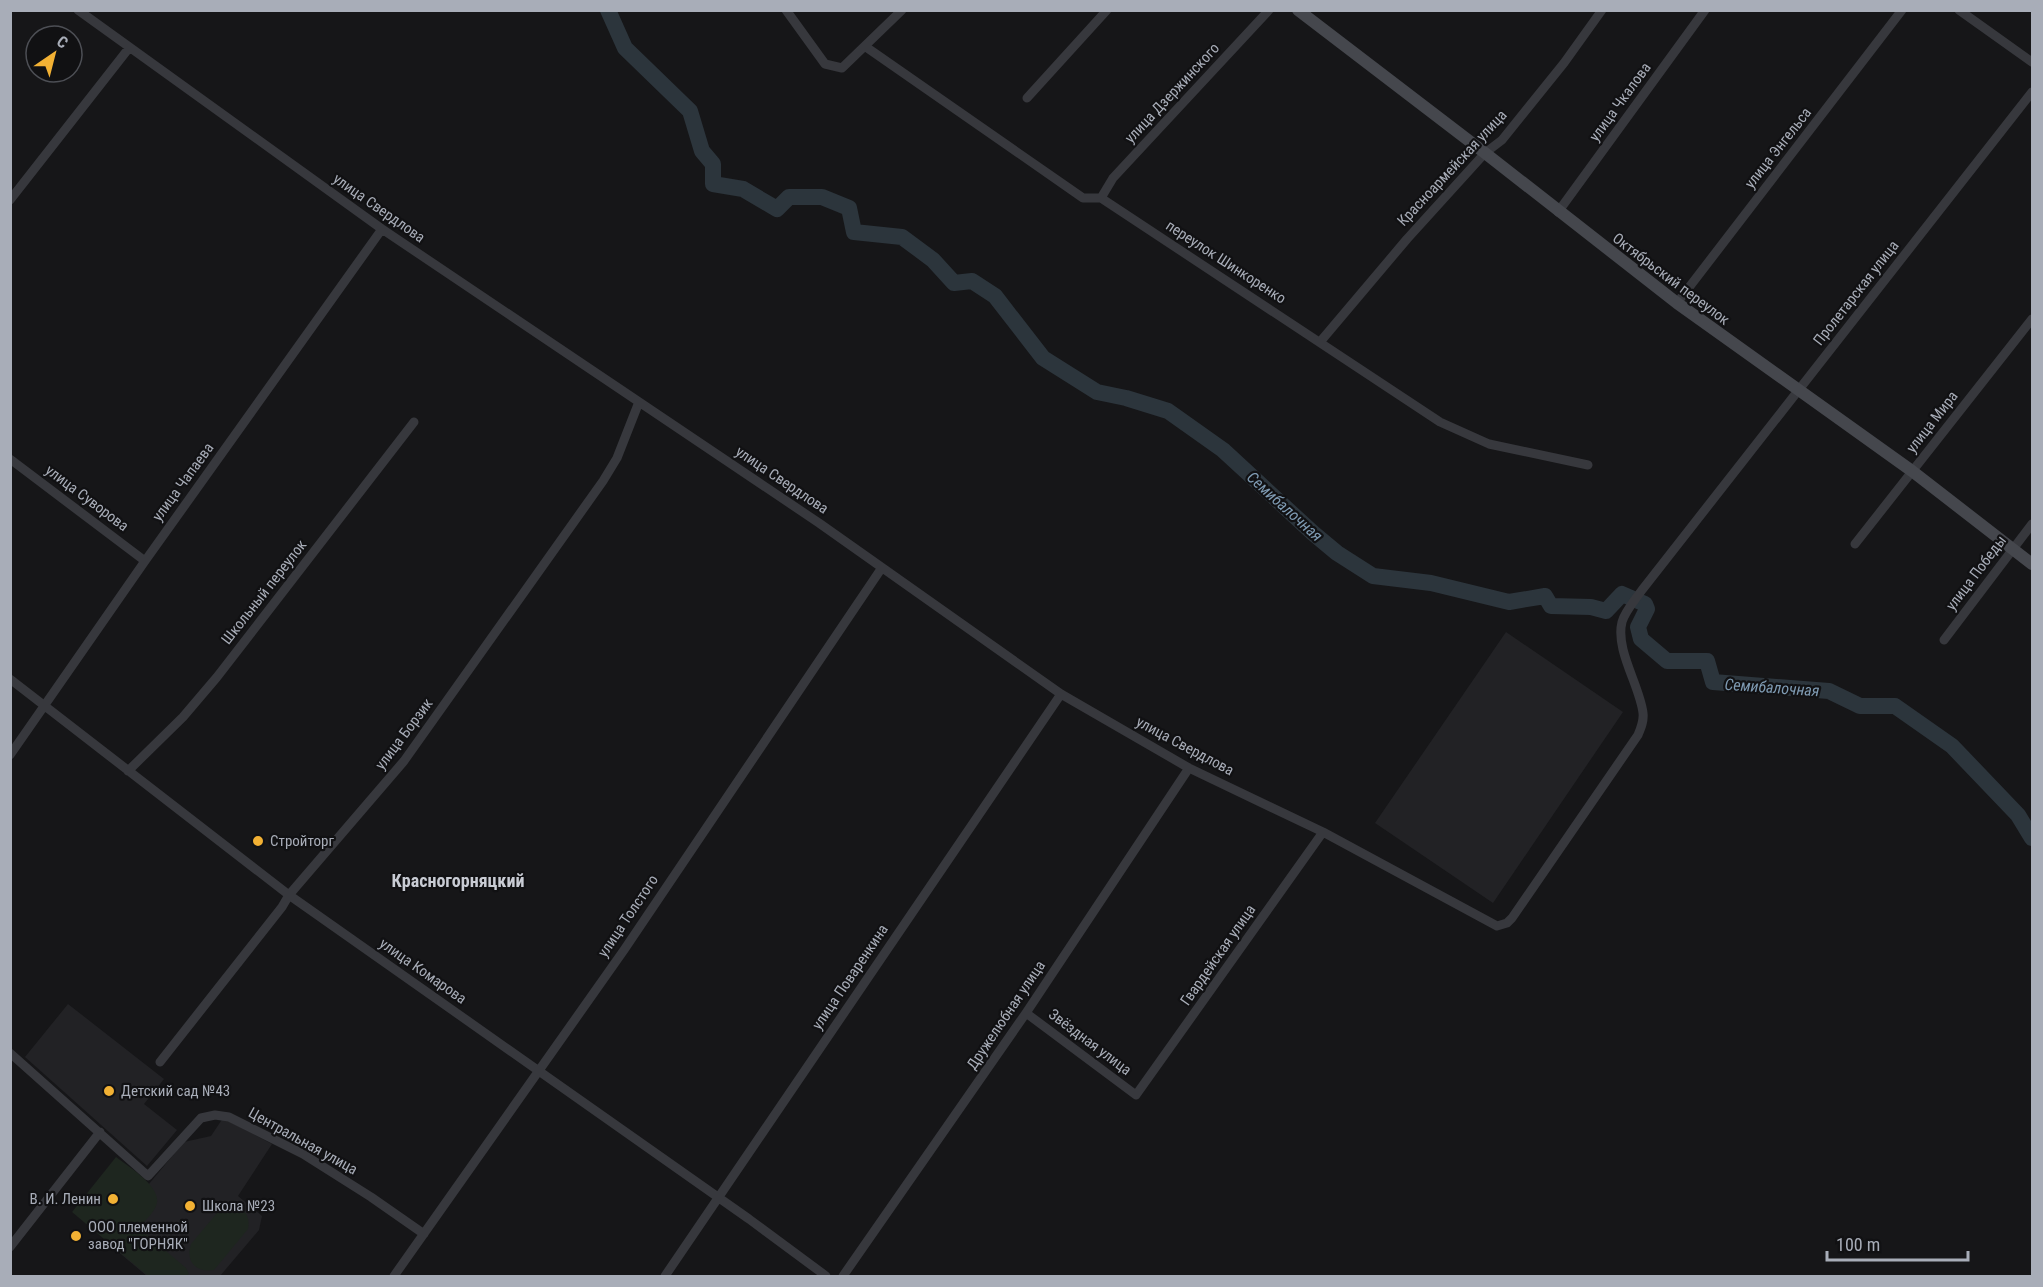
<svg xmlns="http://www.w3.org/2000/svg" width="2043" height="1287" font-family="'Roboto Condensed',sans-serif">
  <rect width="100%" height="100%" fill="#161618"/>
  <path fill="#222225" d="M1506,632l117,80 -130,191 -118,-80z
    M68,1004l96,75 -20,25 33,26 -30,36 -122,-109z
    M223,1118l49,26 -34,52 24,20 -3,14 -39,46h-73l-44,-37 81,-97 27,-6z"/>
  <path fill="#1e261f" d="M116,1157c13,10 48,31 40,49 -3,8 -12,15 -17,22l47,40 3,6 -3,2h-38l-76,-64z
    M228,1205c14,2 23,8 20,24l-34,41c-18,3 -29,-9 -23,-26l31,-37z"/>
  <g fill="none" stroke-linecap="round" stroke-linejoin="round">
    <path stroke="#2c353c" stroke-width="16" d="M608,10l17,38 65,63 12,40 11,13v20l30,5 34,20 12,-12h33l27,11 5,24 48,5 31,23 21,23 18,-2 23,15 48,62 54,34 29,6 42,13 55,39 90,83 24,20 36,23 58,7 78,19 36,-6 6,10 40,1 15,4 16,-17 23,10 2,5 -9,18 3,12 26,22h40l6,21 116,9 31,15h35l57,40 66,69 14,23"/>
    <path stroke="#37383d" stroke-width="9" d="M78,10l304,219 437,294 242,171 128,74 134,64 174,94 10,-3 5,-5 126,-183c3,-7 6,-14 5,-22 -3,-27 -28,-63 -21,-91 3,-11 13,-22 20,-32l390,-498
      M786,10l39,54 17,4 60,-58
      M1959,10l73,52
      M866,47l217,151h18l339,224 49,22 99,21
      M1027,98l80,-88
      M1101,198l12,-20 156,-168
      M10,200l119,-152
      M1558,212l147,-202
      M1677,303l225,-293
      M1320,342l87,-103 78,-86 17,-13 62,-77 38,-53
      M10,459l135,102
      M1855,544l177,-225
      M1944,640l88,-116
      M10,679l279,216 460,324 77,57
      M10,755l135,-194 237,-332
      M128,771l55,-54 34,-40 197,-255
      M1026,1013l110,82 187,-263
      M10,1053l138,123 53,-58 14,-3 14,2 74,37 68,43 53,37
      M160,1062l122,-155 7,-12 115,-134 199,-280 14,-23 22,-56
      M10,1247l90,-115
      M394,1276l230,-326 257,-381
      M665,1276l396,-582
      M843,1276l183,-263 163,-245"/>
    <path stroke="#45474d" stroke-width="12" d="M1298,10l187,143 192,150 235,168 120,93"/>
  </g>
  <g fill="#f2b134" stroke="#111113" stroke-width="2">
    <circle cx="258" cy="841" r="6"/>
    <circle cx="109" cy="1091" r="6"/>
    <circle cx="113" cy="1199" r="6"/>
    <circle cx="190" cy="1206" r="6"/>
    <circle cx="76" cy="1236" r="6"/>
  </g>
  <g text-anchor="middle" stroke-width="4.5" stroke-linejoin="round" paint-order="stroke">
    <g font-size="15" fill="#a8adb8" stroke="#111113">
      <text transform="translate(1172 93) rotate(-47)" y="5">улица Дзержинского</text>
      <text transform="translate(1620 102) rotate(-54)" y="5">улица Чкалова</text>
      <text transform="translate(1778 148) rotate(-52)" y="5">улица Энгельса</text>
      <text transform="translate(1452 168) rotate(-47)" y="5">Красноармейская улица</text>
      <text transform="translate(379 208) rotate(35)" y="5">улица Свердлова</text>
      <text transform="translate(1226 262) rotate(33)" y="5">переулок Шинкоренко</text>
      <text transform="translate(1671 279) rotate(37)" y="5">Октябрьский переулок</text>
      <text transform="translate(1856 293) rotate(-52)" y="5">Пролетарская улица</text>
      <text transform="translate(1932 422) rotate(-52)" y="5">улица Мира</text>
      <text transform="translate(782 480) rotate(34)" y="5">улица Свердлова</text>
      <text transform="translate(183 482) rotate(-54)" y="5">улица Чапаева</text>
      <text transform="translate(87 498) rotate(37)" y="5">улица Суворова</text>
      <text transform="translate(1976 573) rotate(-53)" y="5">улица Победы</text>
      <text transform="translate(264 592) rotate(-52)" y="5">Школьный переулок</text>
      <text transform="translate(404 734) rotate(-53)" y="5">улица Борзик</text>
      <text transform="translate(1185 746) rotate(28)" y="5">улица Свердлова</text>
      <text transform="translate(628 916) rotate(-56)" y="5">улица Толстого</text>
      <text transform="translate(1218 955) rotate(-55)" y="5">Гвардейская улица</text>
      <text transform="translate(423 971) rotate(35)" y="5">улица Комарова</text>
      <text transform="translate(850 977) rotate(-56)" y="5">улица Поваренкина</text>
      <text transform="translate(1006 1015) rotate(-56)" y="5">Дружелюбная улица</text>
      <text transform="translate(1090 1042) rotate(37)" y="5">Звёздная улица</text>
      <text transform="translate(303 1141) rotate(29)" y="5">Центральная улица</text>
    </g>
    <g font-size="15" fill="#a8adb8" stroke="#111113" text-anchor="start">
      <text x="270" y="846">Стройторг</text>
      <text x="121" y="1096">Детский сад №43</text>
      <text x="101" y="1204" text-anchor="end">В. И. Ленин</text>
      <text x="202" y="1211">Школа №23</text>
      <text x="88" y="1232">ООО племенной<tspan x="88" dy="17">завод "ГОРНЯК"</tspan></text>
    </g>
    <g font-size="16" font-style="italic" fill="#7f9bb3" stroke="#111113">
      <text transform="translate(1285 506) rotate(42)" y="6">Семибалочная</text>
      <text transform="translate(1772 687) rotate(4)" y="6">Семибалочная</text>
    </g>
    <g font-size="18" font-weight="bold" fill="#c9ccd4" stroke="#111113">
      <text x="458" y="887">Красногорняцкий</text>
    </g>
  </g>
  <rect width="2043" height="1287" fill="none" stroke="#a8adb8" stroke-width="24"/>
  <g transform="translate(54 54) rotate(35)"><circle r="28" fill="#111113" stroke="#4d4f55" stroke-width="1.5"/>
  <path d="M0-4.5L10 22L0 15L-10 22Z" fill="#f2b134"/>
  <text y="-9" font-size="16" font-weight="bold" text-anchor="middle" fill="#a8adb8">С</text>
  </g>
  <path d="M1827 1251v9h141v-9" fill="none" stroke="#a8adb8" stroke-width="3"/>
  <text x="1836" y="1251" font-size="18" fill="#a8adb8" stroke="#111113" stroke-width="4.5" paint-order="stroke">100 m</text>
</svg>
